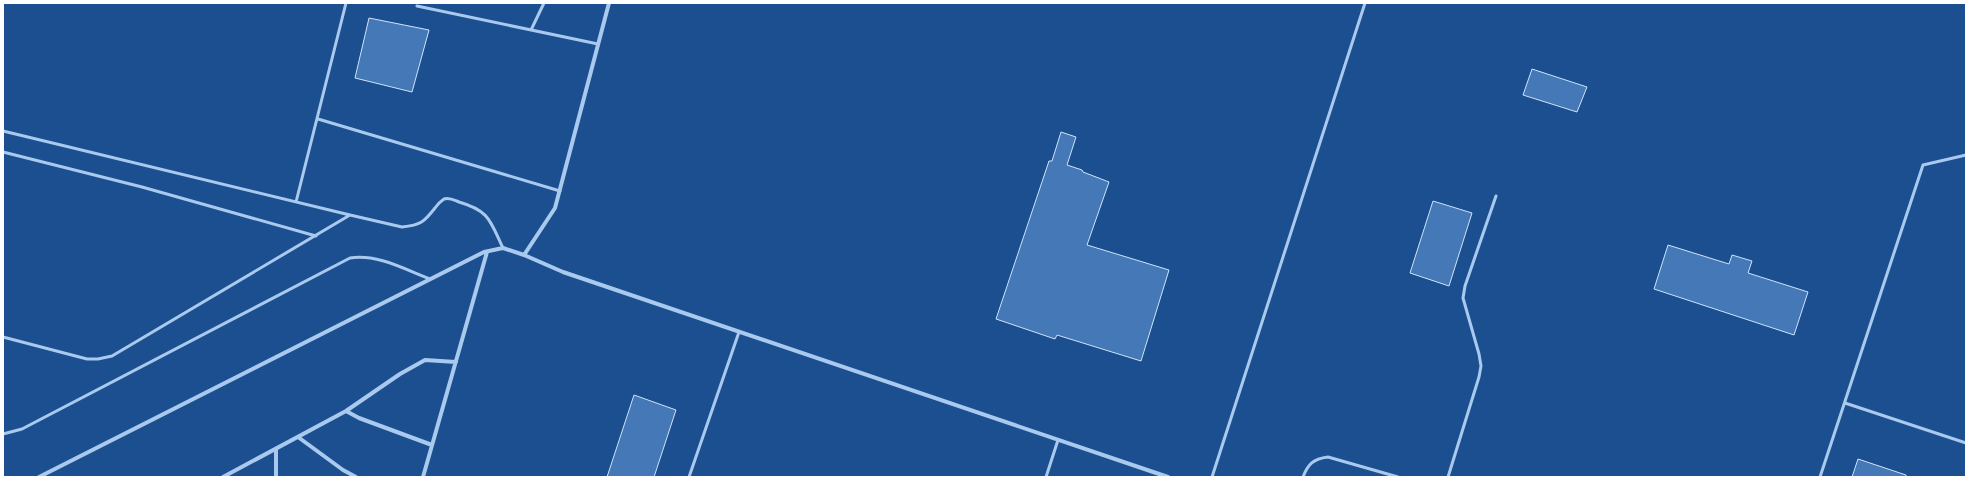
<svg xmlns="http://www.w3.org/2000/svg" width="1969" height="480" font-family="'IBM Plex Sans',sans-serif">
  <rect width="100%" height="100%" fill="#1b4f8f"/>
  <path fill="#4478b7" stroke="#cfe3fa" d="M369,18l60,12 -17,62 -57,-14z
    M1532,69l55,18 -10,25 -54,-17z
    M1061,132l15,5 -9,28 15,5 1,2 26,10 -22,63 82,25 -28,91 -84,-26 -2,4 -59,-20 53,-158h3z
    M1433,201l39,12 -23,73 -39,-13z
    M1668,245l61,19 3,-9 20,6 -4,12 60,19 -14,43 -140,-46z
    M634,395l42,15 -22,67h-47z
    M1858,459l48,16v2h-54z"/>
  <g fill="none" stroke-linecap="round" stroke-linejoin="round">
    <path stroke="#a9c9ee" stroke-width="3" d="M417,6l181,38
      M531,30l13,-27
      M318,119l242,72
      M3,131l347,84
      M3,152l139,35 174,49
      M296,202l50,-199
      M3,337l84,22h11l14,-3 238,-141 52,12c19,-2 22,-5 33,-19 2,-3 6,-7 9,-9 5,-2 10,1 15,3 31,9 31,19 44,46
      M1845,403l121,40
      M3,434l19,-5 328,-171c28,-4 54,11 80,21
      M689,477l50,-145
      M1046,477l12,-37
      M1212,477l153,-474
      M1303,477c5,-13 10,-18 25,-20l70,20
      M1448,477l31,-100 2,-11 -2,-12 -16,-56 2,-12 31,-90
      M1820,477l103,-312 43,-10"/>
    <path stroke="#a9c9ee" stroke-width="4" d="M524,255l31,-47 54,-205
      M346,411l13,7 73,27
      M298,437l45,33 13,7
      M276,449v28
      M39,477l445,-225 19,-4 21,7 39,17 605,205
      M223,477l123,-66 54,-37 25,-14 31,2
      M423,477l64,-225"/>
  </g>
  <rect width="1969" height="480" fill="none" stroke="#ffffff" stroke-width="8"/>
</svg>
